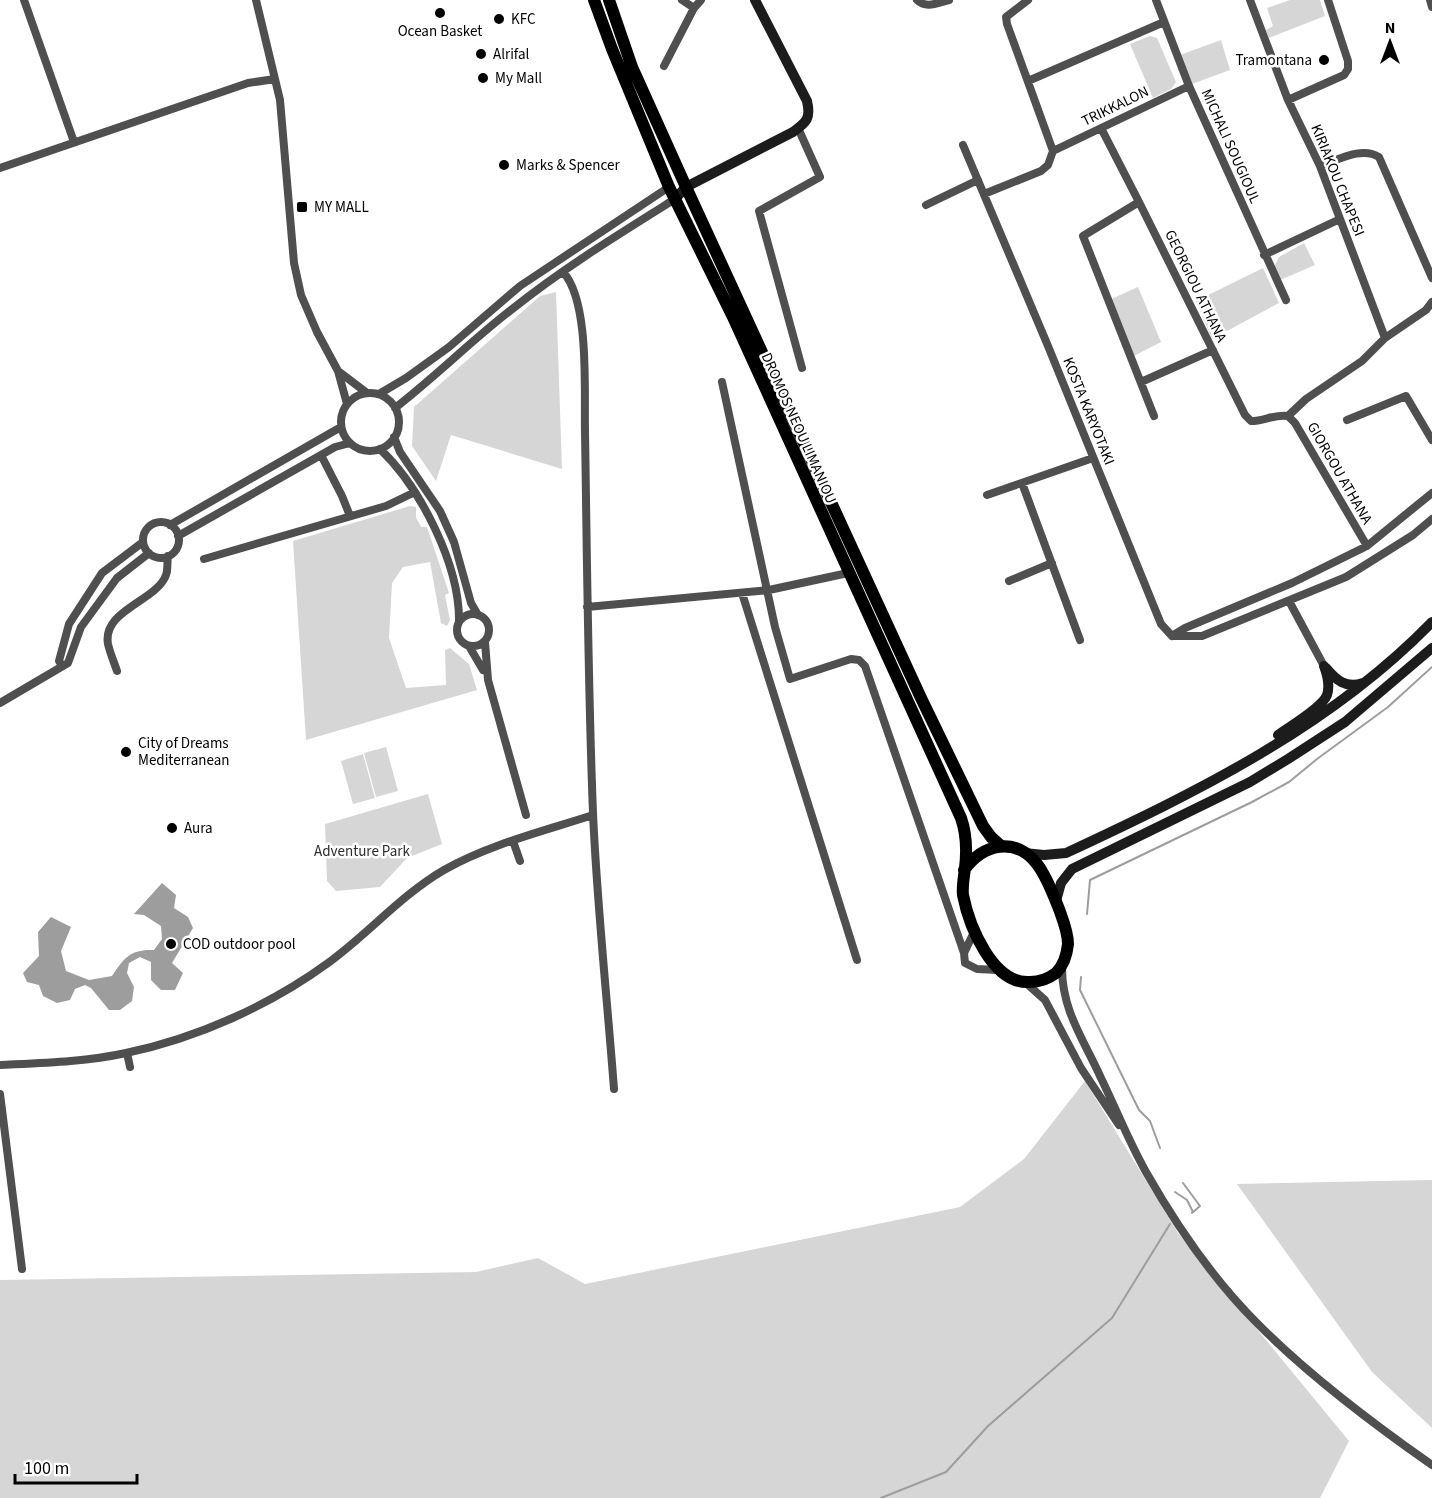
<svg xmlns="http://www.w3.org/2000/svg" width="1432" height="1498" font-family="'Source Sans 3',sans-serif">
  <rect width="100%" height="100%" fill="#fff"/>
  <path fill="#d6d6d6" d="M1290,0h30l5,16 -56,22 -3,-8 7,-4 -6,-18z
    M1150,36l7,2 19,44 -5,7 -18,9 -23,-54z
    M1221,40l9,30 -38,14 -12,-29z
    M1304,243l11,22 -35,15 -6,-13 5,-10z
    M1263,268l16,35 -67,36 -16,-38z
    M1138,287l23,55 -29,15 -23,-57z
    M556,292l6,177 -111,-34 -15,46 -24,-35 2,-39 126,-111z
    M410,506l6,1v10l5,10h6l22,66 -4,2 5,25 -3,6 -6,-3 -11,-61 -27,5 -11,16 -3,55 17,50 40,-3 -1,-35 5,-2 19,16 8,26 -171,50 -13,-199z
    M386,747l12,44 -22,6 -12,-44z
    M363,754l12,44 -22,6 -12,-43z
    M428,794l14,50 -35,14 -27,29 -44,4 -9,-10 -2,-57z
    M1085,1081l93,152 171,208 -29,57h-1320v-218l476,-8 62,-14 47,26 375,-77 64,-48z
    M1432,1180v248l-60,-56 -135,-188z"/>
  <path fill="#9d9d9d" d="M162,883l14,12 -2,13 14,9 5,11 -21,35 11,10 -8,17h-14l-10,-10v-18l-11,-5 -11,6 -2,10 7,14 -2,14 -12,9h-11l-18,-22 -6,-3 -10,4 -5,11 -13,3 -14,-7 -4,-11 -12,-3 -4,-9 16,-17 -1,-24 13,-15 20,10 -10,24 5,20 23,9 23,-4c12,-18 18,-27 42,-26l8,-11 -1,-13 -17,-11 -10,-1z"/>
  <g fill="none" stroke-linecap="round" stroke-linejoin="round">
    <path stroke="#9d9d9d" stroke-width="2" d="M1087,914l3,-34 162,-78 37,-20 28,-23 71,-52 44,-40
      M1081,977l-1,13 59,120 11,11 10,27
      M1183,1183l17,23 -8,7
      M1175,1192l12,8 6,12
      M881,1498l65,-26 42,-46 124,-108 58,-94"/>
    <path stroke="#4f4f4f" stroke-width="8" d="M24,0l50,142
      M256,0l24,100 14,163 7,32 16,37 21,39 9,33
      M682,0l12,8
      M917,0c9,9 20,3 32,0
      M1156,0l33,86 97,214
      M1250,0l38,100 32,66 65,172
      M1430,0l2,7
      M664,66l30,-58 7,-8
      M1028,81l136,-59
      M1288,100l56,-25 4,-6v-8l-20,-61
      M798,128l22,49 -61,34 43,157
      M1101,128l38,74 106,213 6,6c13,0 24,-7 37,-5
      M963,145l85,201 113,278 11,12
      M1053,151l136,-65
      M1320,166c18,-6 42,-20 59,-9l53,121
      M0,168l248,-85 27,-4
      M984,194l57,-23 7,-6 5,-14 -46,-127 -1,-7 22,-17
      M1139,202l-56,34 71,180
      M926,205l52,-25
      M1264,255l76,-36
      M563,272c27,29 21,120 22,159 2,127 3,255 8,382 4,92 14,184 21,276
      M338,371l29,22
      M722,382l53,245 15,52 61,-20 8,1 6,6 99,287 1,10 12,6 21,1
      M1141,382l72,-32
      M341 422a29 29 0 1 1 58 0a29 29 0 1 1-58 0Z
      M379,394l27,-16 43,-31 71,-61 149,-99
      M395,408c40,-31 76,-67 116,-98 51,-41 108,-76 164,-111
      M1288,416l18,-17 56,-38 23,-23 41,-28 6,-8
      M1288,416l7,7 72,123
      M1347,420l59,-24 26,44
      M394,437l6,15 40,59 14,31 17,61 7,12
      M380,449c40,38 80,116 79,173
      M321,455l21,41 8,20
      M1022,483l58,157
      M987,495l106,-37
      M143 540a18 18 0 1 1 36 0a18 18 0 1 1-36 0Z
      M170,525l171,-98
      M178,536l143,-81 14,-8 15,-4
      M204,559l182,-53 29,-14
      M1009,581l43,-18
      M742,593l115,367
      M1289,601l35,65
      M587,607l182,-17 79,-17
      M457 630a16 16 0 1 1 32 0a16 16 0 1 1-32 0Z
      M1172,636l13,-8 107,-45 75,-37 65,-53
      M1173,636h29l144,-59 67,-42 19,-16
      M485,642l3,38 38,135
      M469,646l14,24
      M62,666l-3,-5 10,-37 33,-51 41,-31
      M117,671c-3,-9 -7,-18 -9,-27 -6,-34 49,-43 58,-69 2,-5 1,-13 2,-19
      M0,703l68,-40 13,-36 36,-49 32,-25
      M513,841l7,20
      M964,953l11,-23
      M1062,968c0,43 22,72 39,110 15,31 28,64 45,94 29,51 68,108 110,150 51,52 116,101 176,143
      M1026,983l19,17 36,68 38,57
      M127,1053l3,14
      M0,1065c42,-2 85,-3 126,-12 71,-15 143,-47 202,-90 40,-29 73,-68 116,-93 46,-26 100,-39 149,-55
      M0,1094l22,175"/>
    <path stroke="#1c1c1c" stroke-width="10" d="M675,199l11,-12 107,-55c14,-10 18,-14 14,-31l-52,-101
      M1326,668c10,12 20,21 37,15
      M1278,735c12,-9 44,-27 49,-40 3,-9 0,-21 -3,-29
      M1024,853l20,2 22,-2c131,-61 264,-126 366,-231
      M1056,901l5,-18 11,-14 178,-87 38,-23 57,-37 87,-74"/>
    <path stroke="#000" stroke-width="12" d="M594,0l18,49 57,138 64,130 228,501c6,17 6,33 4,50 -1,9 -3,18 -2,27 6,31 30,90 67,87 10,0 18,-3 26,-9 7,-7 11,-19 12,-29 0,-12 -5,-24 -9,-35 -6,-15 -12,-32 -22,-45 -22,-28 -54,-20 -73,6
      M609,0l23,67 54,120 235,511 62,128 8,11 10,9"/>
  </g>
  <g fill="#000" stroke="#fff" stroke-width="2">
    <circle cx="440" cy="13" r="6"/>
    <circle cx="499" cy="19" r="6"/>
    <circle cx="481" cy="54" r="6"/>
    <circle cx="1324" cy="60" r="6"/>
    <circle cx="483" cy="78" r="6"/>
    <circle cx="504" cy="165" r="6"/>
    <rect x="296" y="201" width="12" height="12" rx="3"/>
    <circle cx="126" cy="752" r="6"/>
    <circle cx="172" cy="828" r="6"/>
    <circle cx="171" cy="944" r="6"/>
  </g>
  <g text-anchor="middle" stroke-width="5" stroke-linejoin="round" paint-order="stroke">
    <g font-size="15" fill="#000" stroke="#fff" text-anchor="start">
      <text x="511" y="24">KFC</text>
      <text x="440" y="36" text-anchor="middle">Ocean Basket</text>
      <text x="493" y="59">Alrifal</text>
      <text x="1312" y="65" text-anchor="end">Tramontana</text>
      <text x="495" y="83">My Mall</text>
      <text x="516" y="170">Marks &amp; Spencer</text>
      <text x="314" y="212">MY MALL</text>
      <text x="138" y="748">City of Dreams<tspan x="138" dy="17">Mediterranean</tspan></text>
      <text x="184" y="833">Aura</text>
      <text x="183" y="949">COD outdoor pool</text>
    </g>
    <g font-size="15" fill="#000" stroke="#fff">
      <text transform="translate(1115 106) rotate(-26)" y="5">TRIKKALON</text>
      <text transform="translate(1231 146) rotate(66)" y="5">MICHALI SOUGIOUL</text>
      <text transform="translate(1338 180) rotate(68)" y="5">KIRIAKOU CHAPESI</text>
      <text transform="translate(1196 286) rotate(64)" y="5">GEORGIOU ATHANA</text>
      <text transform="translate(1089 411) rotate(68)" y="5">KOSTA KARYOTAKI</text>
      <text transform="translate(799 428) rotate(66)" y="5">DROMOS NEOU LIMANIOU</text>
      <text transform="translate(1340 473) rotate(60)" y="5">GIORGOU ATHANA</text>
    </g>
    <g font-size="15" fill="#2d2d2d" stroke="#fff">
      <text x="362" y="856">Adventure Park</text>
    </g>
  </g>
  <g transform="translate(1390 42)" stroke="#ffffff" stroke-width="4.5" paint-order="stroke">
  <path d="M0-4.5L10 22L0 15L-10 22Z" fill="#000000"/>
  <text y="-9" font-size="16" font-weight="bold" text-anchor="middle" fill="#000000">N</text>
  </g>
  <path d="M15 1474v9h122v-9" fill="none" stroke="#000000" stroke-width="3"/>
  <text x="24" y="1474" font-size="18" fill="#000000" stroke="#ffffff" stroke-width="4.5" paint-order="stroke">100 m</text>
</svg>
